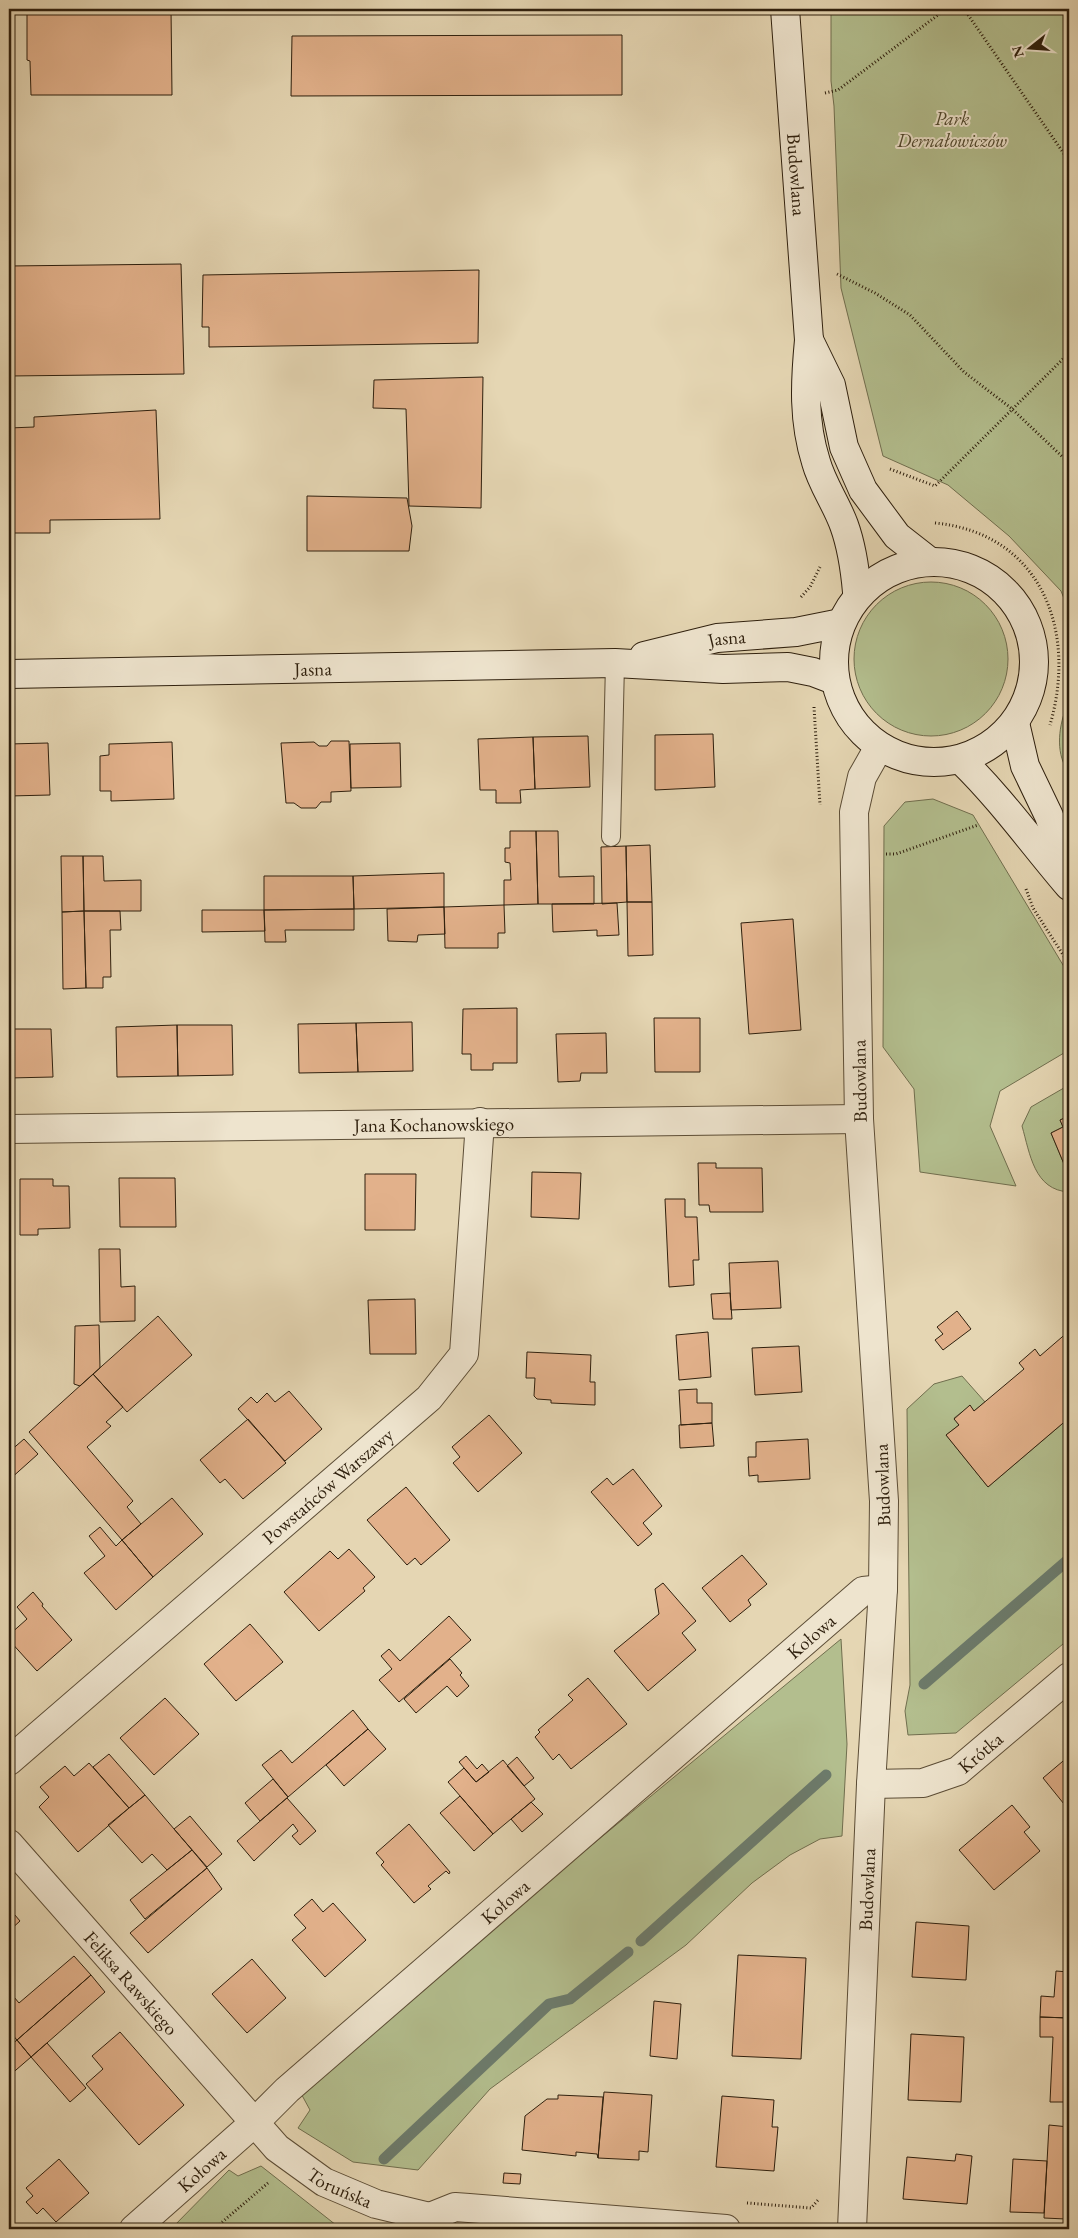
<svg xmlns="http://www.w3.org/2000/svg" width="1078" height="2238" font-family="'EB Garamond',serif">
  <rect width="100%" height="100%" fill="#e5d6b3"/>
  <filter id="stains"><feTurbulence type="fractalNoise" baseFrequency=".004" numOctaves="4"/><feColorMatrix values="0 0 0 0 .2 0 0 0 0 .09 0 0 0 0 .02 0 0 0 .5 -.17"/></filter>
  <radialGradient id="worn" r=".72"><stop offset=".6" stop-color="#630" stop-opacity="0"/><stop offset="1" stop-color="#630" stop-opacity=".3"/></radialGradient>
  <path fill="#b3be8e" stroke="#706e4e" d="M831,9h238v602l-8,-20 -52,-55 -61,-51 -65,-29 -42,-168 -7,-182 -3,-25z
    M854 659a77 77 0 1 1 154 0a77 77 0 1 1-154 0Z
    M1069,701v63l-4,2c-10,-19 -5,-46 4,-65z
    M933,799l40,16 96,160v75l-69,41 -10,35 26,60 -96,-14 -6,-83 -31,-42 1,-221 21,-24z
    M1069,1085v31l-9,4 3,7 -12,6 18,43v16c-35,-2 -39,-38 -47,-66l9,-19z
    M962,1376l23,26 -11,9 -4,-5 -16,12 5,7 -13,10 42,52 81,-69v221l-113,94 -48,2 -3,-24 5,-26 -3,-276 27,-25z
    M841,1639l6,105 -5,92 -22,3 -30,16 -38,28 -66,62 -196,144 -72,81 -65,-8 -55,-34 12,-18 -12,-22z
    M261,2166l75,59 -5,4h-160l58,-59 9,6z"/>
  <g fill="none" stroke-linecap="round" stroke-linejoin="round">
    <path stroke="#6c7b6c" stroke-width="11" d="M924,1684l145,-125
      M641,1941l185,-166
      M384,2159l165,-155 21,-5 58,-47
      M307,2229h1"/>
  </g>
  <path fill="#e2b18b" stroke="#2e1f0d" d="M27,9h144l1,86h-141l-1,-34 -3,-1z
    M622,35v60l-331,1 1,-60z
    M181,264l3,110 -175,2v-110z
    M479,270l-1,73 -269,4v-20h-7l1,-52z
    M483,377l-2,131 -72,-2 -3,-97 -33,-1 1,-28z
    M156,410l4,109 -110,1v13h-41v-105l25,-1v-10z
    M307,496l100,2 5,28 -3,25h-102z
    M713,734l2,53 -60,3v-55z
    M588,736l2,51 -55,2 -2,-52z
    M533,737l2,52 -15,1 1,13h-25v-13h-16l-2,-51z
    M331,741h18l2,50 -20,1v10h-10l-5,6h-15l-7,-5h-8l-5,-60 33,-1 5,4h8z
    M172,742l2,57 -63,2v-10h-11v-35l9,-1v-11z
    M48,743l2,52 -41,1v-52z
    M400,743l1,44 -50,1 -1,-44z
    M510,831h26l2,73 -34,1v-25h7l-1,-17 -5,-1v-14h5z
    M536,831h22l1,46 35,-1v28h-56z
    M650,845l2,57h-25l-1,-56z
    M626,846l1,56 -25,2 -1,-57z
    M61,856h22l1,55 -22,1z
    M83,856h20l1,25 37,-1v31h-57z
    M444,873v34l-90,2 -1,-33z
    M264,876h89l1,33 -90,1z
    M627,902h25l1,53 -25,1z
    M617,903l2,32 -22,1v-6l-44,2 -1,-28z
    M504,905l1,28h-7v15h-53l-1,-41z
    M444,907l1,27 -27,1 -1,7 -29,-1 -1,-32z
    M354,909v21h-69l1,12h-21l-1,-32z
    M202,910h62l1,21 -63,1z
    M84,911l2,77 -23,1 -1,-77z
    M84,911h36l1,19h-11l1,47h-8v11h-17z
    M793,919l8,111 -52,4 -8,-111z
    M517,1008v55h-24v7h-22v-16h-9l1,-45z
    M654,1018h46v54h-45z
    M412,1022l1,49 -55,1 -2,-49z
    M356,1023l2,49 -59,1 -1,-49z
    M177,1025l1,51 -61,1 -1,-50z
    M177,1025h55l1,50 -55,1z
    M9,1029h42l2,48 -44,1z
    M606,1033l1,40h-26l-1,8 -22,1 -2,-48z
    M1069,1116v60l-18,-43 12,-6 -3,-7z
    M698,1163h18v5h46l1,44h-53l-1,-7h-10z
    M532,1172l49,1 -2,46 -48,-2z
    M365,1174h51l-1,56h-50z
    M119,1178h56l1,49h-56z
    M20,1179h33v7h16l1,42 -32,1v6h-18z
    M665,1199h20v18h12l2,43h-6l1,25 -25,2z
    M99,1249h21l1,38 14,-1v35l-35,1z
    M778,1261l3,47 -50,2 -2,-47z
    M730,1293l2,26h-19l-2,-25z
    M415,1299l1,55h-46l-2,-54z
    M957,1311l14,18 -28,21 -8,-10 8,-6 -6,-7z
    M158,1316l34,39 -65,57 -34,-38z
    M99,1325l1,43 -20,18 -6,-2 1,-58z
    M1069,1331v87l-81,69 -42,-52 13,-10 -5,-6 16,-14 4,6 50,-42 -5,-6 16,-14 5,7z
    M708,1332l3,45 -32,3 -3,-45z
    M799,1346l3,46 -47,3 -3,-47z
    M527,1352l64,3 -1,27h5v23l-44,-2v-3l-14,-1 -3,-3 1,-18h-9z
    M93,1374l30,33 -17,15 5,4 -24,21 46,54 -6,6 14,17 -19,16 -93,-108z
    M697,1389v14h15v20l-31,2 -2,-35z
    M289,1391l33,38 -37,32 -47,-52 13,-12 6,6 10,-10 8,9z
    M489,1415l33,38 -44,39 -25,-29 7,-6 -8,-10z
    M248,1419l38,44 -43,36 -18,-20 -5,4 -20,-23z
    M712,1423l2,23 -34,2 -1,-23z
    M24,1439l14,15 -29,26v-28z
    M808,1439l2,40 -52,3v-7l-9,1 -1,-19h8v-15z
    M633,1469l29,37 -19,17 9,11 -14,12 -47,-54 16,-14 6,7z
    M406,1487l44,53 -29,25 -6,-7 -8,7 -40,-45z
    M172,1498l31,36 -50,43 -31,-37z
    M100,1527l16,19 6,-6 31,37 -37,33 -32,-37 21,-17 -16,-20z
    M349,1549l26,28 -12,11 2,3 -46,40 -35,-39 46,-41 8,8z
    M742,1555l25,29 -19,16 3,5 -21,17 -28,-34z
    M663,1583l33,38 -14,12 14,17 -48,41 -34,-40 45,-37 -4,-25z
    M33,1592l10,12 -1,2 30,34 -35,31 -28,-31v-5l18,-16 -10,-12z
    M449,1616l22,24 -72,62 -20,-22 13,-11 -11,-13 8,-7 11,12z
    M250,1624l33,38 -47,39 -32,-37z
    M450,1659l12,14 -2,2 9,11 -12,11 -10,-11 -31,27 -12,-14z
    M588,1678l39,46 -56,45 -12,-15 -6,6 -18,-23 5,-5 -2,-2 35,-30 -5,-5z
    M165,1698l34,36 -45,41 -34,-37z
    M353,1710l15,19 -80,68 -26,-32 19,-15 11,13z
    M368,1729l18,20 -42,37 -18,-21z
    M109,1754l36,41 -16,13 -36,-41z
    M466,1756l11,13 5,-5 7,8 -13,10 -17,-20z
    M1069,1756v45l-5,3 -21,-26z
    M517,1757l17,21 -10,8 -17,-20z
    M503,1760l32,39 -42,35 -45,-52 16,-14 12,14z
    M89,1763l40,45 -51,44 -39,-45 10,-10 -9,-10 25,-21 9,10z
    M273,1779l15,18 -28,24 -15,-18z
    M145,1795l47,55 -25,20 -15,-16 -10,9 -34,-38z
    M460,1796l33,38 -19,17 -34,-38z
    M287,1798l29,33 -16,14 -8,-9 6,-5 -5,-7 -39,37 -17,-20z
    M531,1802l12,12 -21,18 -11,-13z
    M1012,1805l18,22 -6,5 16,19 -46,39 -35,-40z
    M190,1816l32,38 -15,13 -33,-38z
    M409,1824l41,48 -1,2 -3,-3 -18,15 3,3 -17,14 -33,-38 3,-3 -8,-9z
    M192,1850l15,18 -62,51 -15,-19z
    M207,1868l15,21 -74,64 -18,-20z
    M312,1899l11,13 10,-9 33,37 -41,37 -33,-37 14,-12 -12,-13z
    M9,1908l11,13 -11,10z
    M916,1922l53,4 -3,54 -54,-3z
    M738,1955l68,3 -5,101 -69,-3z
    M74,1956l17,19 -74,65 -8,-9v-40l10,12z
    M252,1959l34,39 -39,35 -35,-39z
    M1056,1971l13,1v46l-29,-1 1,-21 13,1z
    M91,1975l14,17 -74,65 -14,-17z
    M654,2001l27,3 -4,55 -27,-3z
    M1040,2017l29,1v84h-19l3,-65h-13z
    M120,2032l64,73 -45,40 -53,-61 17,-15 -11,-13z
    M911,2034l53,3 -3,65 -53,-2z
    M17,2040l14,17 -22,19v-29z
    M47,2043l39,45 -16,14 -39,-45z
    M604,2092l48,3 -4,57 -9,-1v9l-41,-2z
    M558,2095l45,2 -5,61 -1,-4 -21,-2v4l-54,-6 3,-34 22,-17h11z
    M722,2096l52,4 -2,27h6l-4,44 -58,-4z
    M1049,2125l20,2 -3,92 -22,-1z
    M956,2154l16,2 -5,48 -64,-5 4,-42 48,4z
    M59,2159l30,34 -33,29 -13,-14 -6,6 -11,-12 7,-6 -7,-8z
    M1013,2159l34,2 -3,52 -34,-1z
    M1069,2163v54h-3z
    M504,2173l17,1 -1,10 -17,-1z"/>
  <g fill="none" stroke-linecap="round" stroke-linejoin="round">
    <defs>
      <path id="lane" d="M611,837l4,-174"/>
      <g id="street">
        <path id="s1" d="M9,1129l850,-10"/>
        <path id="s2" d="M9,1761l420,-363 35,-44 16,-232"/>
        <path id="s3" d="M871,1784l52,-1 35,-12 111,-94"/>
        <path id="s4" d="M9,1844l268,304 47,34 52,22 54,13"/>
        <path d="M430,2217l25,-10 14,1 257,21"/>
        <path id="s5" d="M134,2229l120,-106 33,-33 576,-499 20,-2"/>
        <path id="s6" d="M852,2229l19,-445 12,-195 1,-88 -25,-382 -5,-307 8,-35 17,-30"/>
      </g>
      <g id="secondary">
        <path id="s7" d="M785,9l24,331c-4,42 -6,81 7,122 6,22 20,41 28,63 8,22 11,44 13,67"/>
        <path d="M809,340l22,45 13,62 19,43 34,46 32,25"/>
        <circle cx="934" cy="662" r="100"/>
        <path id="s8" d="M644,656l73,-18 79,-6 45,-9"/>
        <path id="s9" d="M9,674l606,-11 108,6 65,-2 25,5 21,8"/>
        <path d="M1015,723l10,43 24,50 20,55"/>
        <path d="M962,761c39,38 71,83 107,125"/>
      </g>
    </defs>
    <use href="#lane" stroke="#5c4d36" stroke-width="20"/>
    <use href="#street" stroke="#5c4d36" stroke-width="30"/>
    <use href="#secondary" stroke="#2e1f0d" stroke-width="30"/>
    <path stroke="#2e1f0d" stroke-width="3" stroke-dasharray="1 2.5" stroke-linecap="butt" d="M964,9l105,152
      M825,93l13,-3 104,-78 7,-3
      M837,274l38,19 35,22 54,57 47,36 58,55
      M890,469l45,17 134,-133
      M935,523c105,10 143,106 115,202
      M801,597l9,-10 10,-20
      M1064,690l5,1
      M814,707l6,98
      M886,854h10l82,-29
      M1026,889l7,19 36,56
      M747,2203l64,5 8,-9
      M214,2229l54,-46"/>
    <use href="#lane" stroke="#eee4ce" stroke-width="18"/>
    <use href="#street" stroke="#eee4ce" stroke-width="28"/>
    <use href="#secondary" stroke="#eee4ce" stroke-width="28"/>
  </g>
  <g text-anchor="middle" stroke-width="4" stroke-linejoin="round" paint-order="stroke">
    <g font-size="19" font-style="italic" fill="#4f472d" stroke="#eee4ce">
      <text x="952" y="125">Park<tspan x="952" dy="22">Dernałowiczów</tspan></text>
    </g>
    <g font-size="19" fill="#2e1f0d" stroke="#eee4ce">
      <text dy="7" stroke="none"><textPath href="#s7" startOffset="166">Budowlana</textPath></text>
      <text dy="7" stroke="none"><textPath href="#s8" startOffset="85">Jasna</textPath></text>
      <text dy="7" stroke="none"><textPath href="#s9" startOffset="304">Jasna</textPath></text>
      <text transform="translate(859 1081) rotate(-91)" y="7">Budowlana</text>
      <text dy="7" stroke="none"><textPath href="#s1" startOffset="425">Jana Kochanowskiego</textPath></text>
      <text dy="7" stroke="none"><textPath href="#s2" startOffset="421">Powstańców Warszawy</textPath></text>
      <text transform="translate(882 1485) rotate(-92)" y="7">Budowlana</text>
      <text dy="7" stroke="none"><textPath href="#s5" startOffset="900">Kołowa</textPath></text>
      <text dy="7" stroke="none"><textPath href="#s3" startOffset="118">Krótka</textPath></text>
      <text dy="7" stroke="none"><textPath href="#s6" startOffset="340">Budowlana</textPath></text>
      <text dy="7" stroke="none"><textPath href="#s5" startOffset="495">Kołowa</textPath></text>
      <text dy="7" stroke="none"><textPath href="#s4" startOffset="185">Feliksa Rawskiego</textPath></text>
      <text dy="7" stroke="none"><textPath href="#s5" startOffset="90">Kołowa</textPath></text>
      <text dy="7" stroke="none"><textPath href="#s4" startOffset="480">Toruńska</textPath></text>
    </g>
  </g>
  <rect width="1078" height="2238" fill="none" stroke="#e5d6b3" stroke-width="30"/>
  <rect x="10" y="10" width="1058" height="2218" fill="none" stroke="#2e1f0d" stroke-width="2.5"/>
  <rect x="15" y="15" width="1048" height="2208" fill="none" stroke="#2e1f0d"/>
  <g transform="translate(1030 48) rotate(253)" stroke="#eee4ce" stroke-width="4" paint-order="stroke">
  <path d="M0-4L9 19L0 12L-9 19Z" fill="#2e1f0d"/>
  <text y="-8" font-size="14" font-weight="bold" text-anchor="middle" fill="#2e1f0d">N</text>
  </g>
  <rect width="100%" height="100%" filter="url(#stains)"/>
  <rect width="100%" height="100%" fill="url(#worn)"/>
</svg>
